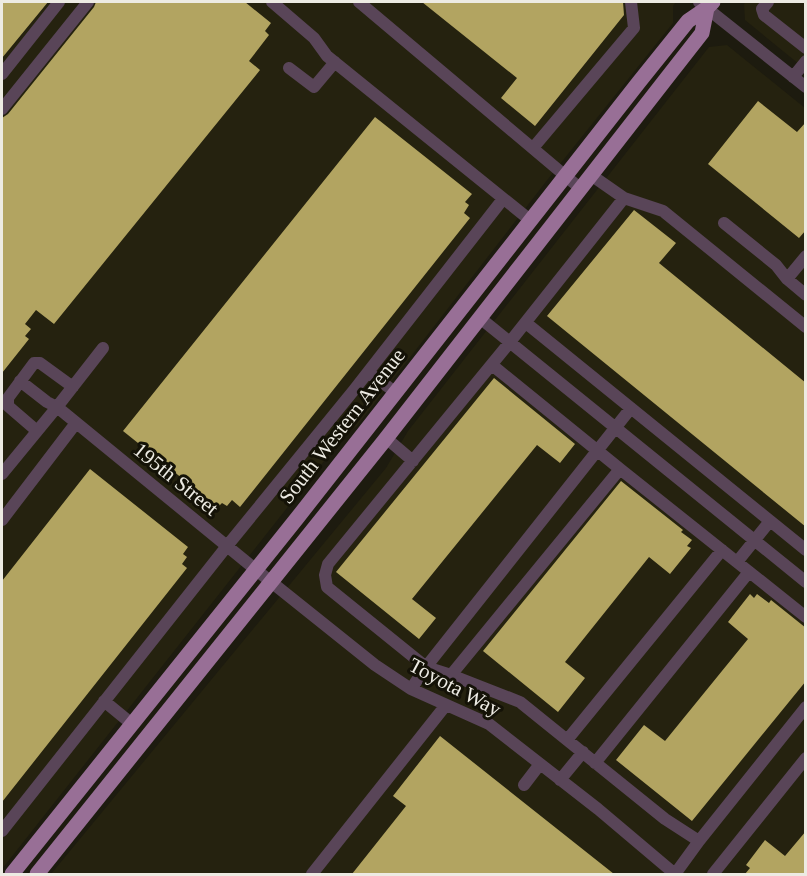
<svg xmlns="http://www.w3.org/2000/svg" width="807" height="876" font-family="'Times New Roman',serif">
  <rect width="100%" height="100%" fill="#1d1b0f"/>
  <path fill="#25220f" d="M2,2h674l-3,4v17l-125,156 -191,247 -14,11 -341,432z
    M746,2h59v67l-60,-49 -1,-16z
    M727,45l78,63v766h-754l335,-406 22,-37 301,-384z"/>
  <path fill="#b2a461" d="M2,2h46l-46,56z
    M96,2h149l26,21 -6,8 4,4 -20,26 11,9 -206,254 -18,-14 -11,14 6,5 -6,7 4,3 -27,34v-255l6,-4 86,-107z
    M422,2h201l1,13 -89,111 -34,-28 16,-20z
    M758,101l39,31 9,-10v108l-7,8 -91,-74z
    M375,117l97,77 -7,8 4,3 -5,8 6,5 -230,289 -8,-7 -5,6 -5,-3 -4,4 -95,-76z
    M634,210l42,33 -17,20 147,120v144l-259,-211z
    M494,378l81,66 -15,19 -23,-18 -125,154 24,19 -17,21 -83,-67z
    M90,469l98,78 -5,7 4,3 -5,7 5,4 -185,234v-221z
    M621,481l62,49 -2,2 11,8 -5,6 4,2 -21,26 -21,-17 -84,105 20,16 -27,34 -75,-61z
    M750,594l4,4 3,-4 12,9 2,-3 35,28v53l-114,140 -76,-61 28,-35 21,16 83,-102 -20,-17z
    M440,736l174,138h-262l54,-68 -13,-10z
    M806,831v43h-61l5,-6 -4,-3 19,-25 20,16z"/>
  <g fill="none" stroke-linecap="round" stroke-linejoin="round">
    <path stroke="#594558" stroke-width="12" d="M272,2l42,36 13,18 203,164
      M359,2l222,187
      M699,2l107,85
      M768,2l-6,7 2,6 42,33
      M289,68l25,19 21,-25
      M2,74l57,-72
      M793,77l13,-16
      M2,109l86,-107
      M533,148l101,-120 -3,-26
      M591,175l33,23 39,13 143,116
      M724,223l52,42 11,14 19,16
      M787,279l19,-23
      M480,318l326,264
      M526,323l280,227
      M492,365l128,104
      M368,372l27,20
      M20,381l27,21 10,5 198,162 120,96 36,24 78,35 109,85 77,65
      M37,431l-29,-25v-8l26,-35h6l33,24
      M386,438l27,23
      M2,474l55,-67 46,-59
      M2,520l74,-97
      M737,562l33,-41
      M451,675l-25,-8 -99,-80 -2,-12 3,-11 182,-222 114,-144
      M411,689l15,-22 205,-259
      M104,701l28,23
      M567,740l155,-190
      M595,763l154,-191
      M560,780l23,-28
      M524,785l16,-21
      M2,831l225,-285 127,-156 149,-191
      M699,841l-34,-22 -145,-117 -69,-27 169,-206 186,148
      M312,874l134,-169
      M675,874l24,-33 107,-134
      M713,874l93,-116"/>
    <path stroke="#986f96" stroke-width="15" d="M12,874l286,-357 341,-435 49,-61 19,-13 6,-6
      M37,874l347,-433 282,-362 36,-46 5,-25"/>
  </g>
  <g text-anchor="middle" stroke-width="6" stroke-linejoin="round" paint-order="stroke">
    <g font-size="21" fill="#edebe3" stroke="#141207">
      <text transform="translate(342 426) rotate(-52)" y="7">South Western Avenue</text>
      <text transform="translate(176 479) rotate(39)" y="7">195th Street</text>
      <text transform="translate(455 687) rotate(28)" y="7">Toyota Way</text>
    </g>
  </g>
  <rect width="807" height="876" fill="none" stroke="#edebe3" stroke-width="6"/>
</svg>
